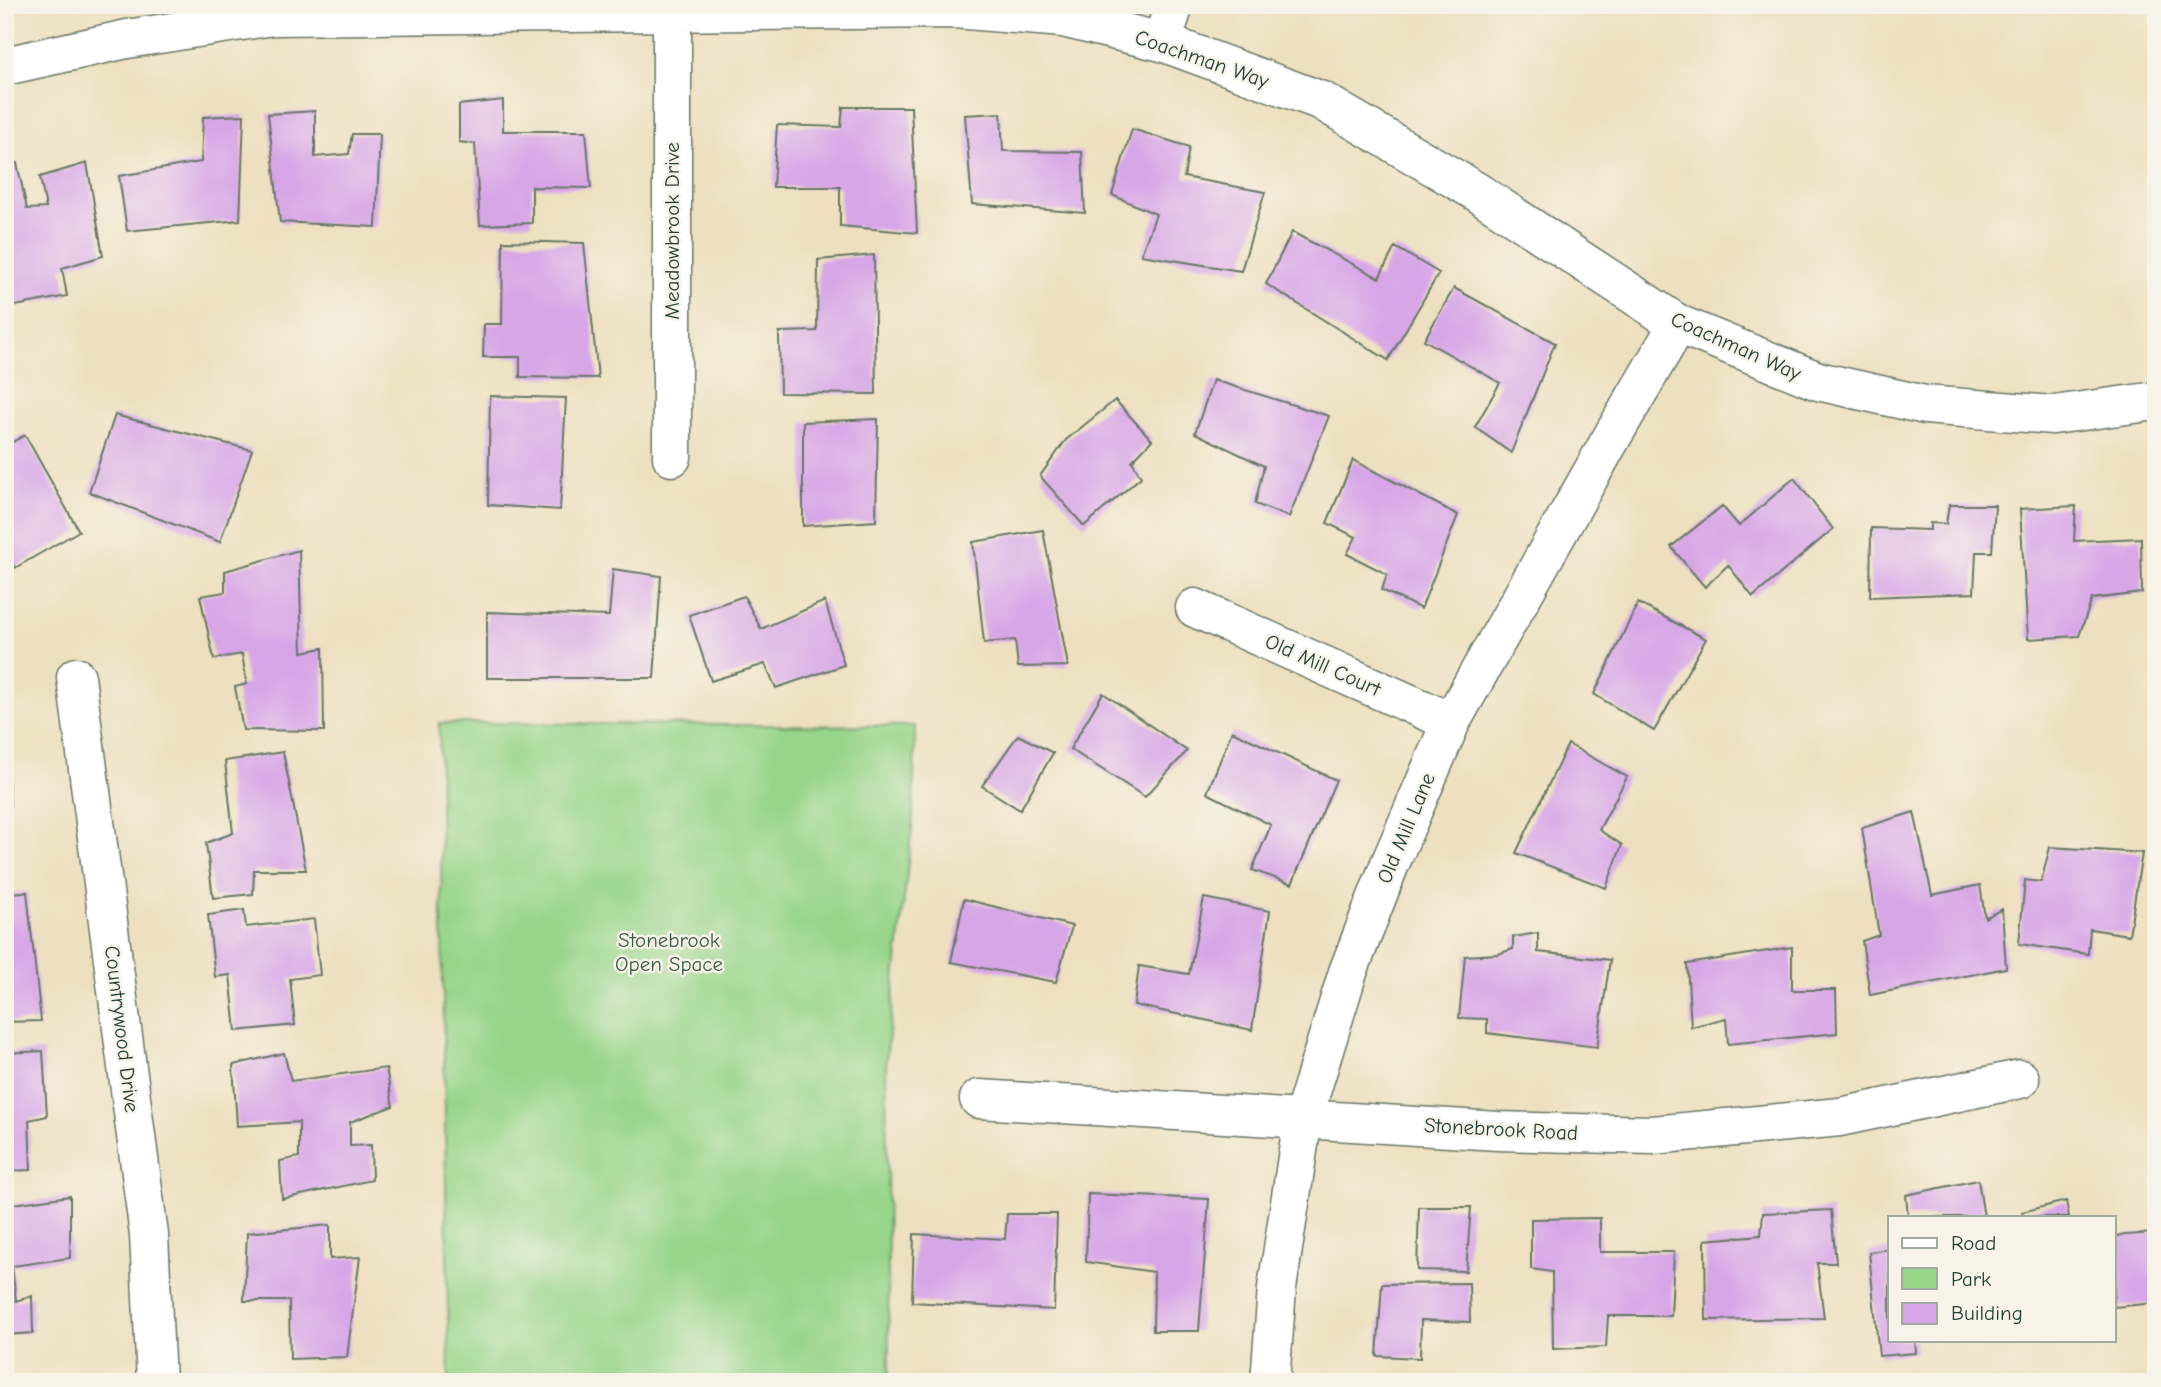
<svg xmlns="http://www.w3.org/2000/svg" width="2161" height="1387" font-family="'Comic Neue',sans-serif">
  <rect width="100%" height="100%" fill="#f7f3e8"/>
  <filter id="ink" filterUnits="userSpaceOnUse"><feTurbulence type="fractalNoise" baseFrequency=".0143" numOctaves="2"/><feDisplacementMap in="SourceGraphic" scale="14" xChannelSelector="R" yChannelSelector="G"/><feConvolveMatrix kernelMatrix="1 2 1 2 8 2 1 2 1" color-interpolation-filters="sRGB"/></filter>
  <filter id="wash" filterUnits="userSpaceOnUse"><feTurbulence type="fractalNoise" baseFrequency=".00686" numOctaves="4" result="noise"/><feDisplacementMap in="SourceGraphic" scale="28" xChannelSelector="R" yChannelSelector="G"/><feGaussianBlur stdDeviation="1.57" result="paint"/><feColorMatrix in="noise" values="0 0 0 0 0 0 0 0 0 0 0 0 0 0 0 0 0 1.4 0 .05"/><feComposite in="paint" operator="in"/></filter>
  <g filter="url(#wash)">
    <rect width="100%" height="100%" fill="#ede0bf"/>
    <path fill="#97d58a" stroke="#5b895f" stroke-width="2" d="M439,723l476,3 -2,92 -27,243 3,321h-440z"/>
    <g id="blocks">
      <path fill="#d7a6e7" d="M503,100v31h83l5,57 -59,-1v36l-52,2 -5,-81 -16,-2v-37z
        M843,107h68l6,126 -77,-7v-39h-67l4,-62 64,2z
        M315,111v46l34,-3 3,-20h28l-4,93 -96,-5 -12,-108z
        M1001,113l2,38 79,1 3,61 -113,-9 -7,-89z
        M244,115l-4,105 -113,11 -8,-55 82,-14 2,-45z
        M1132,129l57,18 -5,30 81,15 -24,79 -100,-16 15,-41 -44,-19z
        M17,163l10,46 19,-1 -6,-31 47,-14 16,93 -41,12 5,28 -62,12v-141z
        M1292,232l87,46 16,-31 44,26 -51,87 -122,-76z
        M503,241l81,2 14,135 -78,-1v-20h-37l1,-33h18z
        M874,255l2,139 -96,-1 -1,-61 38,-1 1,-71z
        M1454,288l101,55 -44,110 -36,-26 25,-44 -76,-43z
        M1213,380l116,36 -40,101 -34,-13 9,-38 -69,-33z
        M490,396l76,2 -6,112 -72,-5z
        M1115,400l37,40 -20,21 9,16 -57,49 -44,-50 26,-36z
        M115,415l137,35 -32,92 -131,-50z
        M878,419l-2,102 -73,5v-104z
        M25,435l54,96 -64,37 -10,-17v-105z
        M1353,460l105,55 -37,94 -39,-19 5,-16 -40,-20 9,-17 -29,-14z
        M1794,478l39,51 -80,68 -25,-32 -23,22 -34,-40 51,-41 17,20z
        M1949,505h46l-3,47h-16l-2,41 -104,4 1,-69 59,2v-7l16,1z
        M2076,506l-2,35 67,-3 1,55 -50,6 -13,37 -51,3 -8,-130z
        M1043,530l25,136 -50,1 -3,-27 -31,3 -11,-101z
        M299,550l3,102 21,-4 1,83 -81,-1 -8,-43 12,-3 -5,-30 -28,5 -14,-63 25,-4v-21z
        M613,569l48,7 -7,102h-167v-66l122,4z
        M744,596l17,33 64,-28 19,64 -68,23 -11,-24 -54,17 -22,-66z
        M1638,603l68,36 -52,92 -60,-37z
        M1103,693l84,58 -42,46 -75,-48z
        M1232,731l104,49 -44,104 -40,-14 19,-45 -64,-32z
        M1018,735l35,18 -33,57 -38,-24z
        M1568,744l59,33 -28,53 23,15 -16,43 -90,-35z
        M283,752l23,118h-52l-1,24 -40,4 -7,-55 27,-10 -8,-72z
        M5,760h2l3,45 -5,1z
        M1914,812l18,83 48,-10 5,33 17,-9 4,59 -136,27 -8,-54 17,-6 -17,-107z
        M2050,847l92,6 -13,82 -39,-6 -2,25 -69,-10 6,-64 16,2z
        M27,892l14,129 -36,1v-129z
        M1204,898l66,13 -18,119 -118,-25 5,-39 50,8z
        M964,899l108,27 -16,56 -105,-20z
        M244,910l2,17 68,-8 6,56 -30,4 5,46 -59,6 -6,-56 -15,2 -7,-62z
        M1538,933v19l72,8 -13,87 -110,-14v-14l-28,-1 6,-62 33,-2 15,-5v-12z
        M1792,947v43h44l1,43 -109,11 -2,-26 -35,9 -4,-63z
        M43,1051l4,65 -18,4 2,50 -26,1v-118z
        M284,1053l7,28 95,-13 7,38 -43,16v24l21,-1 1,35 -90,19 -2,-38 19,-4v-35l-62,4 -4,-61z
        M1978,1180l6,37h-76l-2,-22z
        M1088,1194l121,5 -10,132h-46l1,-59 -68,-10z
        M70,1196v62l-58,8 4,35 16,-5 1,37 -28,2v-130z
        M2066,1201l3,16h-46l-1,-5z
        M1419,1207h52l-5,64 -49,-1z
        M1831,1210l5,53h-19l7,55 -118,2 -1,-80 56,-5 2,-22z
        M1007,1214h50l-3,96 -142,-8 2,-68 91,5z
        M1600,1218v34h74l-3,64h-63l-2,31 -53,2 -1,-77 -21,-3v-50z
        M330,1225v34l30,-2 -13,100 -57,2 -1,-58h-45l3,-68z
        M2153,1233l3,70 -42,4v-71z
        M1890,1249v91h25l1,13 -37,3 -10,-104z
        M1469,1283l1,39 -49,-2 -1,38 -43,-2 5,-72z"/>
    </g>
  </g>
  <g filter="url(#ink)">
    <use href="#blocks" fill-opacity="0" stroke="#677665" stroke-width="2"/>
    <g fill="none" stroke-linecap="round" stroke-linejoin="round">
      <defs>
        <path id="minor" d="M1162,42l12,-37
          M5,66l122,-27 146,-23 681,-7 109,9 99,24 160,59 155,91 201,132 140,57 107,24 128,10 103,-14
          M672,457v-452
          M1195,608l256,114
          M76,677l73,558 7,147
          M979,1099l519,32 155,4 187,-18 180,-38
          M1270,1382l7,-94 26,-170 45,-146 41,-106 62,-144 161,-285 66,-113"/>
      </defs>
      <use href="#minor" stroke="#677665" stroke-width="41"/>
      <use href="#minor" stroke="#fff" stroke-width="38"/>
    </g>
  </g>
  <g text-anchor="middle" stroke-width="5" stroke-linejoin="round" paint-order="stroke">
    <g font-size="21" fill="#1f3d34" stroke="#f7f3e8">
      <text transform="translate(1202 59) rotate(19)" y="7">Coachman Way</text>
      <text transform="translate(672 231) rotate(-90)" y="7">Meadowbrook Drive</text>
      <text transform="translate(1736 346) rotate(24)" y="7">Coachman Way</text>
      <text transform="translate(1323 665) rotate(24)" y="7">Old Mill Court</text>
      <text transform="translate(1406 828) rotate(-67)" y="7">Old Mill Lane</text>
      <text transform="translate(122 1029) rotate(83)" y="7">Countrywood Drive</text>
      <text transform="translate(1501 1129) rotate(3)" y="7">Stonebrook Road</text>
    </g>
    <g font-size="21" fill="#375b45" stroke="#f7f3e8">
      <text x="669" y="947">Stonebrook<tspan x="669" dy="24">Open Space</tspan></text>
    </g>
  </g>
  <rect width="2161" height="1387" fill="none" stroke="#f7f3e8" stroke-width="28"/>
  <rect x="1888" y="1216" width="228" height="126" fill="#f7f3e8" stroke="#a1aaa0" stroke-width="2"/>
  <rect x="1902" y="1238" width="35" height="10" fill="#ffffff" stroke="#a1aaa0" stroke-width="2"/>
  <text x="1951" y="1250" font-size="21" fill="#1f3d34">Road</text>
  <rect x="1902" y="1268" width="35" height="21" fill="#97d58a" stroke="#a1aaa0" stroke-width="2"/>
  <text x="1951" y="1286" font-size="21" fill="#1f3d34">Park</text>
  <rect x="1902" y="1303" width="35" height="21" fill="#d7a6e7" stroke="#a1aaa0" stroke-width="2"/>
  <text x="1951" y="1320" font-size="21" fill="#1f3d34">Building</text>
</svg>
